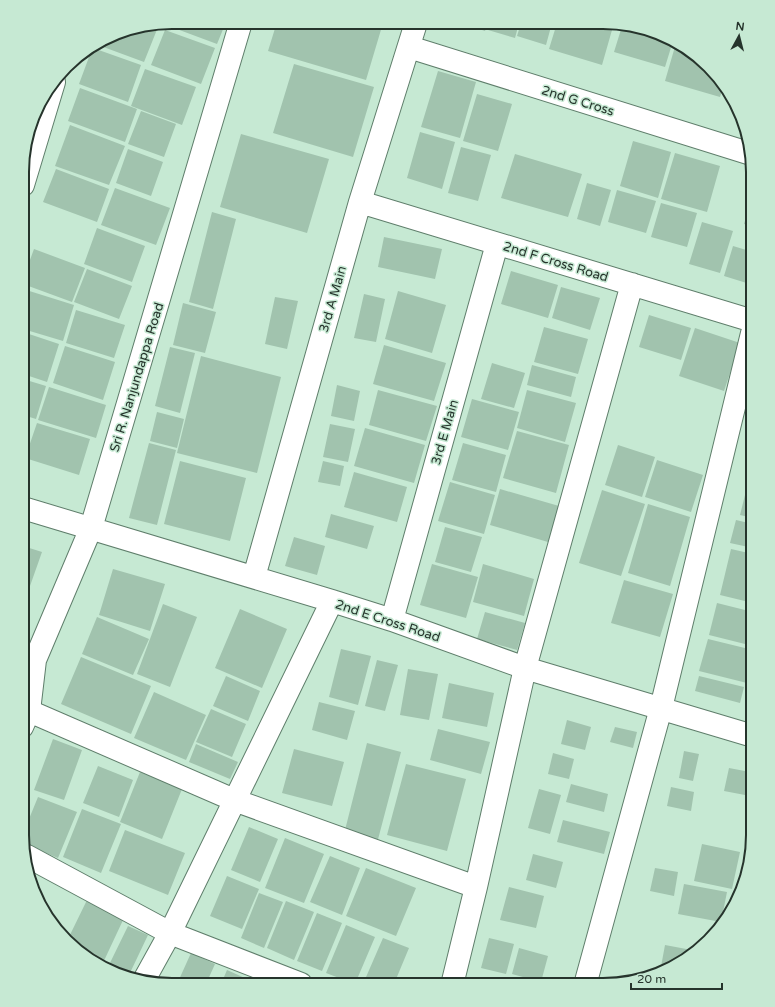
<svg xmlns="http://www.w3.org/2000/svg" width="775" height="1007" font-family="'Varela Round',sans-serif">
  <rect width="100%" height="100%" fill="#c6e9d3"/>
  <path fill="#a1c3ae" d="M172,22h54l-9,22 -51,-19v-2z
    M277,22h41l65,1 -17,57 -98,-29z
    M462,23h26l-3,8z
    M490,23h29l-4,15 -27,-8z
    M521,23h31l-6,22 -29,-9z
    M557,23h57l-12,42 -53,-16z
    M623,23l37,10 13,8 -8,26 -51,-15z
    M154,25l4,2 -14,35 -46,-17 26,-15z
    M165,30l50,18 -14,36 -50,-19z
    M676,43l18,10 29,35 -3,9 -55,-16z
    M93,48l48,17 -13,37 -49,-18 13,-35z
    M294,64l80,23 -21,70 -80,-24z
    M145,69l51,18 -14,38 -51,-19z
    M438,71l38,11 -16,56 -39,-11z
    M80,88l57,21 -12,33 -57,-21z
    M477,94l35,10 -14,47 -35,-10z
    M141,111l35,13 -12,33 -36,-13z
    M70,125l55,21 -16,39 -54,-19z
    M420,132l35,10 -13,47 -35,-11z
    M241,134l88,25 -22,74 -87,-26z
    M633,141l38,11 -13,46 -38,-12z
    M461,147l30,8 -13,46 -30,-8z
    M128,149l35,13 -12,34 -35,-13z
    M675,153l45,13 -13,46 -46,-13z
    M515,154l67,20 -14,43 -67,-19z
    M56,169l53,20 -12,33 -54,-20z
    M587,183l24,7 -11,36 -23,-7z
    M115,188l55,20 -14,37 -55,-20z
    M617,190l39,11 -10,32 -38,-11z
    M753,194v32l-9,-2z
    M661,203l36,10 -10,34 -36,-10z
    M212,212l24,7 -23,90 -24,-7z
    M702,222l31,9 -13,42 -31,-9z
    M97,228l48,18 -13,36 -48,-18z
    M384,237l58,12 -7,30 -57,-12z
    M733,246l20,6v33l-29,-9z
    M34,249l51,19 -13,34 -49,-18v-5z
    M87,269l45,17 -13,33 -45,-17z
    M511,271l47,14 -10,33 -47,-14z
    M561,287l39,11 -10,32 -38,-12z
    M23,289l51,16 -11,36 -40,-12z
    M398,291l48,14 -14,48 -47,-14z
    M364,294l21,5 -9,43 -22,-4z
    M275,297l23,4 -11,48 -22,-5z
    M183,303l33,9 -11,41 -32,-8z
    M76,310l49,15 -11,33 -48,-15z
    M649,315l42,13 -10,32 -42,-13z
    M544,327l44,12 -10,35 -44,-12z
    M695,328l45,15 -16,48 -45,-15z
    M23,332l36,12 -12,38 -24,-8z
    M384,345l62,18 -12,38 -61,-17z
    M65,346l50,16 -12,38 -50,-17z
    M170,347l25,6 -15,60 -25,-7z
    M201,356l80,21 -24,96 -80,-20z
    M492,363l33,10 -11,35 -33,-9z
    M532,365l44,12 -5,20 -44,-12z
    M23,379l23,7 -10,33 -13,-4z
    M337,385l23,6 -6,30 -23,-5z
    M49,387l57,18 -10,33 -58,-18z
    M378,390l59,16 -11,35 -57,-16z
    M527,390l49,13 -11,39 -48,-14z
    M472,399l47,13 -11,38 -47,-13z
    M157,412l27,7 -7,29 -27,-7z
    M37,423l53,16 -11,36 -54,-17z
    M330,424l25,5 -7,33 -25,-5z
    M365,428l60,17 -11,38 -60,-17z
    M517,431l52,14 -13,48 -53,-15z
    M149,443l27,7 -19,75 -28,-7z
    M463,443l43,12 -10,37 -44,-12z
    M618,445l37,12 -13,40 -37,-12z
    M657,460l46,15 -12,37 -46,-15z
    M180,461l66,17 -16,63 -66,-17z
    M323,461l21,5 -4,20 -22,-4z
    M751,471h2v47l-13,-3z
    M354,472l53,15 -10,35 -53,-15z
    M450,482l45,13 -11,39 -46,-13z
    M500,489l59,17 -11,36 -58,-17z
    M602,490l43,14 -24,72 -42,-13z
    M648,504l42,13 -20,69 -42,-13z
    M331,514l43,12 -7,23 -42,-12z
    M736,520l17,4v24l-23,-5z
    M445,527l37,10 -11,35 -36,-10z
    M294,537l31,9 -8,29 -32,-9z
    M23,546l19,6 -12,34 -8,-3z
    M731,549l22,5v49l-33,-8z
    M432,564l46,13 -12,41 -46,-13z
    M483,564l51,15 -10,37 -51,-14z
    M113,569l52,15 -15,47 -51,-16z
    M624,580l49,14 -13,43 -49,-14z
    M717,603l36,9v34l-44,-11z
    M163,604l34,13 -27,70 -33,-13z
    M240,609l47,20 -25,59 -47,-20z
    M485,612l40,11 -8,27 -40,-11z
    M97,617l52,22 -16,36 -51,-21z
    M708,639l45,11v9l-6,24 -48,-12z
    M341,649l30,7 -13,49 -29,-8z
    M81,657l70,29 -20,48 -70,-30z
    M377,660l21,5 -13,46 -20,-5z
    M408,669l30,5 -9,46 -29,-5z
    M226,676l34,15 -12,30 -35,-15z
    M699,676l45,11 -4,16 -45,-12z
    M449,683l45,10 -7,34 -45,-9z
    M752,685h1v25l-8,-3z
    M154,692l52,23 -20,45 -52,-22z
    M319,702l36,9 -8,29 -35,-10z
    M211,709l35,15 -14,33 -36,-15z
    M567,720l24,7 -6,23 -24,-6z
    M615,727l22,5 -4,16 -23,-6z
    M438,729l52,13 -9,32 -51,-14z
    M53,739l29,11 -18,50 -30,-10z
    M367,743l34,9 -25,95 -33,-9z
    M196,744l42,18 -8,17 -41,-17z
    M294,749l50,13 -12,44 -50,-13z
    M684,751l15,3 -6,27 -14,-3z
    M553,753l21,6 -5,20 -21,-5z
    M406,764l60,15 -19,72 -60,-16z
    M98,766l35,14 -14,37 -36,-14z
    M729,768l21,4 -5,23 -21,-4z
    M140,772l42,17 -20,50 -42,-17z
    M571,784l37,10 -4,18 -38,-10z
    M671,787l23,5 -3,19 -24,-5z
    M539,789l22,6 -11,39 -22,-6z
    M38,797l39,15 -19,46 -34,-14 -2,-8z
    M82,809l39,15 -20,49 -38,-16z
    M563,820l47,12 -6,22 -47,-12z
    M249,827l29,12 -18,43 -29,-12z
    M125,830l60,23 -17,42 -59,-24z
    M285,838l39,16 -20,49 -39,-15z
    M702,844l38,8 -8,37 -38,-8z
    M533,854l30,8 -7,26 -30,-8z
    M330,856l30,12 -18,47 -32,-13z
    M366,868l50,20 -20,48 -50,-20z
    M655,868l23,4 -4,24 -24,-5z
    M227,876l32,13 -17,40 -32,-13z
    M684,884l43,8 -6,30 -43,-8z
    M509,887l35,9 -8,32 -36,-8z
    M259,893l24,9 -19,46 -23,-10z
    M87,900l37,18 -22,47 -13,-5 -22,-19z
    M286,901l28,11 -20,48 -27,-12z
    M317,913l25,10 -20,48 -25,-10z
    M346,925l29,12 -20,47 -29,-11z
    M128,926l20,9 -19,40 -21,-8z
    M383,938l26,10 -15,36h-31z
    M489,938l25,6 -8,30 -25,-6z
    M665,945l32,6 -28,18 -9,3z
    M519,948l29,8 -7,26 -29,-8z
    M191,953l24,11 -9,20h-29z
    M227,970l31,14h-37z"/>
  <g fill="none" stroke-linecap="round" stroke-linejoin="round">
    <defs>
      <path id="minor" d="M409,47l339,106
        M23,185l31,-103
        M360,202l393,119
        M23,508l309,93 60,19 133,48 228,68
        M254,577l106,-375 56,-179
        M392,620l105,-376
        M29,711l205,89 242,87
        M22,727l7,-16 6,-51 56,-132 150,-506
        M27,856l143,77 131,51
        M144,980l26,-47 162,-332
        M452,985l24,-98 49,-219 107,-384
        M585,985l76,-277 92,-379"/>
    </defs>
    <use href="#minor" stroke="#5f7e6b" stroke-width="24"/>
    <use href="#minor" stroke="#fff" stroke-width="22"/>
  </g>
  <g text-anchor="middle" stroke-width="3" stroke-linejoin="round" paint-order="stroke">
    <g font-size="13" fill="#26342c" stroke="#c6e9d3">
      <text transform="translate(578 100) rotate(17)" y="5">2nd G Cross</text>
      <text transform="translate(556 261) rotate(17)" y="5">2nd F Cross Road</text>
      <text transform="translate(332 299) rotate(-74)" y="5">3rd A Main</text>
      <text transform="translate(136 377) rotate(-73)" y="5">Sri R. Nanjundappa Road</text>
      <text transform="translate(444 432) rotate(-74)" y="5">3rd E Main</text>
      <text transform="translate(388 620) rotate(18)" y="5">2nd E Cross Road</text>
    </g>
  </g>
  <path d="M0 0H775V1007H0ZM172 29H603A143 143 0 0 1 746 172V835A143 143 0 0 1 603 978H172A143 143 0 0 1 29 835V172A143 143 0 0 1 172 29Z" fill="#c6e9d3" fill-rule="evenodd"/>
  <path fill="none" stroke="#26342c" stroke-width="2" d="M172 29H603A143 143 0 0 1 746 172V835A143 143 0 0 1 603 978H172A143 143 0 0 1 29 835V172A143 143 0 0 1 172 29Z"/>
  <g transform="translate(739 36) rotate(7)" stroke="#c6e9d3" stroke-width="3" paint-order="stroke">
  <path d="M0-3L7 15L0 10L-7 15Z" fill="#26342c"/>
  <text y="-6" font-size="11" font-weight="bold" text-anchor="middle" fill="#26342c">N</text>
  </g>
  <path d="M631 983v6h91v-6" fill="none" stroke="#26342c" stroke-width="2"/>
  <text x="637" y="983" font-size="12" fill="#26342c" stroke="#c6e9d3" stroke-width="3" paint-order="stroke">20 m</text>
</svg>
